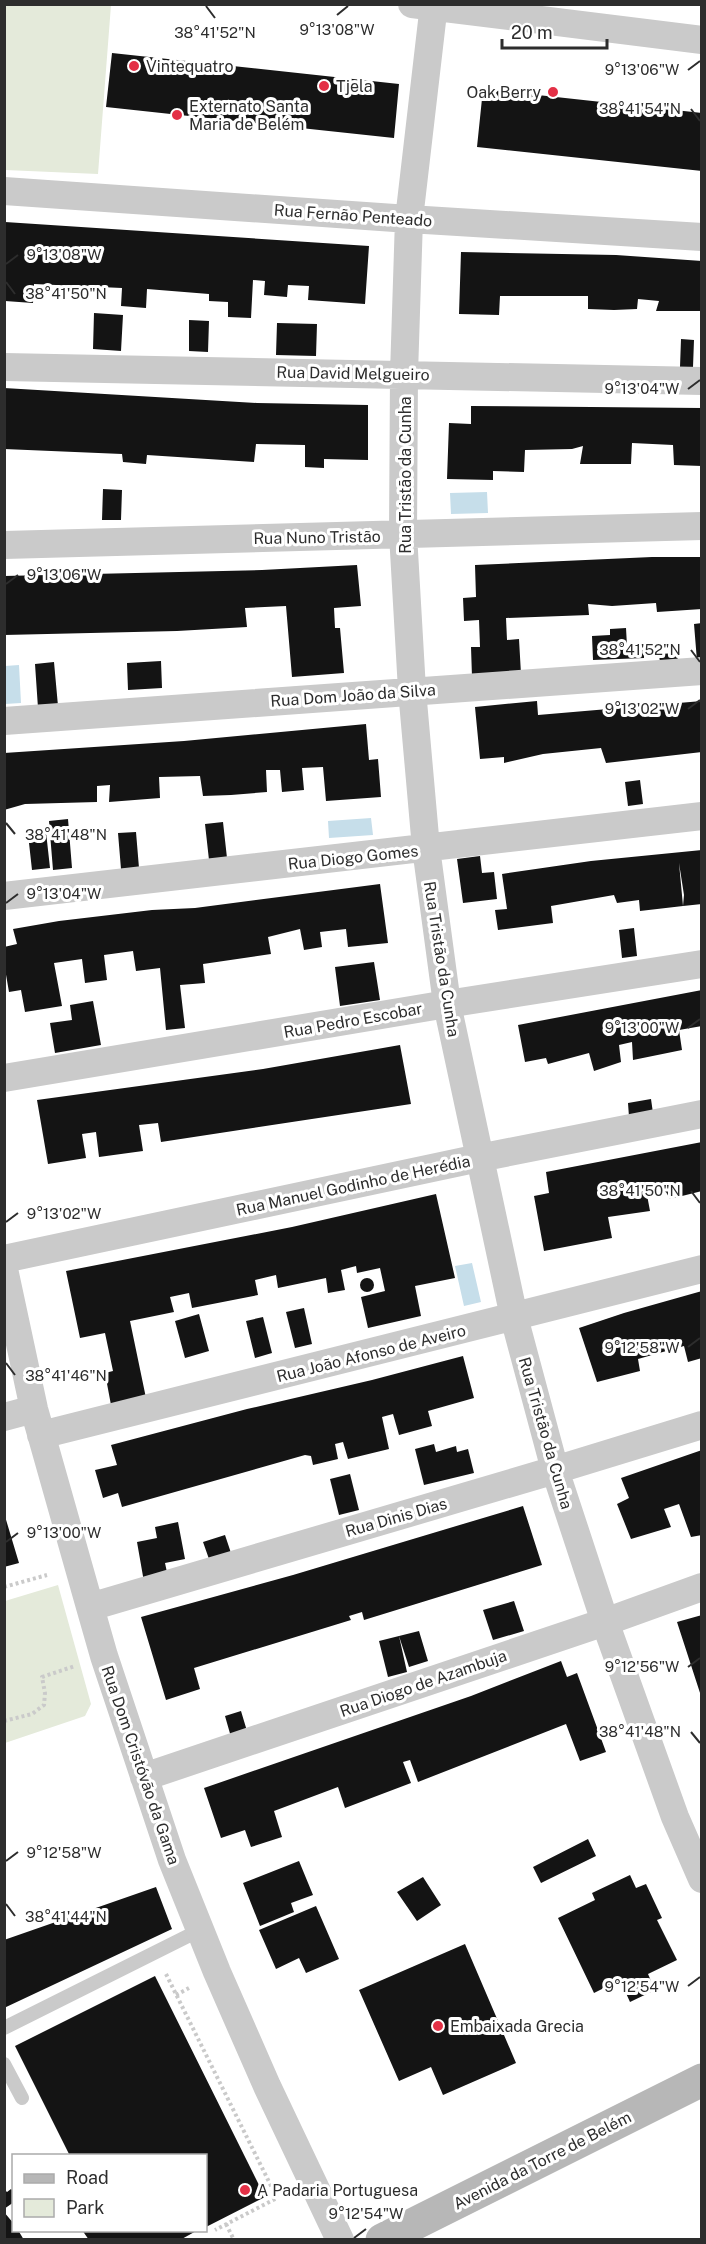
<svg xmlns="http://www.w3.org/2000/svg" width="706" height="2244" font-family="'Public Sans',sans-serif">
  <rect width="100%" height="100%" fill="#fff"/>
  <path fill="#e4eada" d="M5,4l106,1 -13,169 -93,-4z
    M58,1585l33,119 -6,12 -80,27v-142z"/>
  <path fill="#c6deea" d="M487,492l1,21 -37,1 -1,-21z
    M19,665l2,38 -16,1v-38z
    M371,818l2,17 -44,3 -1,-17z
    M472,1263l9,39 -17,4 -9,-40z"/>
  <path fill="#141414" d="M112,53l287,31 -5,54 -288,-31z
    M483,89l219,24v58l-225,-24z
    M5,222l364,24 -4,58 -57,-4 1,-14 -21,-1 -1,12 -23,-2 1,-14 -12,-1 -2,38 -23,-1v-15l-19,-1v-7l-62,-5 -1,19 -25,-2 1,-18 -88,-4 -1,19 -28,-2z
    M461,252l155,3 86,6v50h-46l3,-10 -21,-2 -1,10 -23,1 -26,-1v-13h-88l-1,19 -40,-1z
    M94,313l29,2 -2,36 -28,-2z
    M189,320l20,1 -1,31 -19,-1z
    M277,323l40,1 -1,32 -40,-1z
    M681,339l13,1 -1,27h-13z
    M4,388l253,15 111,2v55l-44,-1v9l-19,-1v-22l-49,-1 -2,18 -107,-7 -1,9 -23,-2 -1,-8 -118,-5z
    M471,406l231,2v58l-28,-1 -1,-20 -41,-2 -1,21h-51l3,-18 -11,3 -47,1 -1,22 -31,-1v9l-46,-1 2,-56 22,1z
    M103,489l19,1 -1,30h-19z
    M652,557h50v52l-45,3 -1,-9 -44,3 -24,-2 1,11 -83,3 1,22 12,-1 2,35 -49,3 -1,-30h9l-1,-27 -15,1 -1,-23 13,-1 -1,-32z
    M357,565l4,41 -27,2 1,20h5l4,45 -52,4 -6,-71 -41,2 2,19 -70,4 -173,4v-59l258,-6z
    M702,623v37l-5,1 -3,-37z
    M626,628l1,18 17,-1v13l-51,2 -1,-24 18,-1v-6z
    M677,653l1,9 -18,1 -1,-9z
    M161,661l1,27 -34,2 -1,-27z
    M54,662l4,44 -20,2 -3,-44z
    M537,701l1,14 164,-14v51l-96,11 -5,-15 -58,6 -39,9v-6l-24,2 -5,-52z
    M366,724l3,36 9,-1 3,38 -55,4 -3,-34 -21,1 2,22 -22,2 -2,-22h-14l1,22 -36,3 -28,1 -3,-20 -41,1 1,21 -51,4 1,-17 -13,1v16l-72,2 -21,6v-57l180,-12z
    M640,780l3,24 -15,2 -3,-24z
    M68,819l4,49 -19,2 -4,-49z
    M223,822l4,36 -18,2 -4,-36z
    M46,832l4,36 -18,2 -4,-36z
    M136,832l3,36 -18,1 -3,-36z
    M702,850v54l-19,2 1,-11 -5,-32 4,43 -43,5 -1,-11 -22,3 -3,-8 -63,11 2,17 -55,7 -3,-20 12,-1 -5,-35 89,-13z
    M480,856l2,17 12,-1 3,27 -34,4 -6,-44z
    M380,884l8,59 -40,4 -2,-18 -26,3 2,15 -18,3 -4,-21 -32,8 3,17 -68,10 2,19 -25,2 5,43 -19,2 -6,-62 -24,3 -3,-20 -29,4 3,25 -22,3 -3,-24 -28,4 8,43 -37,6 -4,-22 -12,2 -5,-29v-16l13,-3 -4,-15 46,-8 93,-11 43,-2z
    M634,928l3,28 -15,2 -3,-28z
    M374,962l6,38 -40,6 -5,-39z
    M702,990v36l-23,4 3,20 -49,10 -1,-18 -13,3 2,17 -27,9 -5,-18 -41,11 -2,-6 -21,4 -7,-37z
    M93,1001l8,44 -46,8 -5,-30 22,-3 -2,-15z
    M400,1045l11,59 -250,38 -3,-19 -19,2 4,26 -44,6 -3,-25 -14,2 4,24 -38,6 -11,-64 226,-31z
    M651,1099l2,14 -24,4 -1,-14z
    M702,1142v49l-32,8 -4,-7 -19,3 3,16 -42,6 4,21 -68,13 -10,-55 15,-3 -3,-21z
    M436,1194l19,84 -40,8 6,30 -53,12 -7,-31 24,-6 -5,-23 -23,5 -1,-7 -15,4 4,20 -17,3 -2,-15 -48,10 -2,-13 -21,5 3,15 -66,13 -3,-15 -19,4 4,15 -44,9 16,77 -35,7 -6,-32 8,-2 -8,-38 -25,5 -14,-67 226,-44z
    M360 1285a7 7 0 1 1 14 0a7 7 0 1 1-14 0Z
    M702,1291v67l-14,4 -4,-16 -46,13 2,12 -43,11 -18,-54 45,-15z
    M304,1308l8,36 -17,4 -9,-36z
    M199,1314l10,37 -24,7 -10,-37z
    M263,1317l9,36 -17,5 -9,-37z
    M463,1356l11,42 -46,13 4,15 -33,9 -6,-21 -11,3 7,32 -41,10 -5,-17 -8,2 3,15 -25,6 -2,-9 -6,-1 -183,52 -4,-14 -15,5 -8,-28 22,-5 -6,-20 136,-36 125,-29z
    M434,1444l2,8 20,-6 1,6 11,-3 6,24 -50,12 -9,-36z
    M702,1450v85l-11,2 -12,-33 -15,5 7,18 -40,12 -14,-35 12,-6 -8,-20z
    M350,1474l9,36 -20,5 -9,-36z
    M523,1506l19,59 -178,55 -2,-8 -13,4 2,4 -157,48 6,21 -34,11 -25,-83 152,-42z
    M4,1513l15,50 -15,4z
    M178,1522l7,37 -20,4 3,14 -24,5 -7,-40 20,-4 -2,-11z
    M225,1535l6,18 -22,6 -6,-17z
    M514,1601l10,30 -31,9 -10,-30z
    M702,1615v81h-1l-24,-74z
    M419,1631l9,30 -19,6 -10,-31z
    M399,1636l8,36 -19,5 -9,-36z
    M561,1661l6,16 10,-4 29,79 -26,9 -14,-37 -148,58 -8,-22 -7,2 8,21 -66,25 -7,-21 -64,24 8,26 -31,10 -6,-17 -24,8 -17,-50 267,-92z
    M241,1711l6,20 -16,6 -6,-21z
    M588,1839l8,17 -55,27 -8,-16z
    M299,1861l14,34 -22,8 3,9 -34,14 -17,-43z
    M630,1875l6,13 10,-4 16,34 -5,2 20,40 -29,14 7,16 -25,12 -10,-22 -26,13 -36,-75 37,-18 -3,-7z
    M423,1877l18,28 -24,16 -20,-29z
    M156,1887l16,42 -168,79v-68z
    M316,1906l23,53 -33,14 -7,-15 -23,11 -17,-39z
    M465,1944l51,119 -73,32 -12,-28 -32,14 -40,-91z
    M155,1976l110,221 -59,30v-71h-136l-55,-110z
    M4,2189l3,3 4,-3 3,3v10l-10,7z
    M4,2212l10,12v6h4l6,10h-20z
    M82,2230h116l-18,10h-91z"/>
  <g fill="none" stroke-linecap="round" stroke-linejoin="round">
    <path stroke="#cacaca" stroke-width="4" stroke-dasharray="3 3" stroke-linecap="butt" d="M4,1587l43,-12
      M4,1721l28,-7 12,-9 1,-12 -3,-16 33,-11
      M166,1974l111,224 -62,32
      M176,1995l13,-7
      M226,2224l8,16"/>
    <path stroke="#cacaca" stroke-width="14" d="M4,2028l196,-98
      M4,2064l18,34"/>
    <path stroke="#cacaca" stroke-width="28" d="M412,4l290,36
      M434,4l-25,215 -5,155 -1,160 9,156 14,158 21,156 67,313 41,153 50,152 70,195 27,62
      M4,191l405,28 293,18
      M4,367l698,14
      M4,545l698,-19
      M4,721l698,-50
      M4,896l698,-80
      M4,1078l443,-74 255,-40
      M4,1259l475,-101 223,-44
      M4,1269l30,140 56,198 14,49 68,204 45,112 50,114 73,154
      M4,1417l30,-8
      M41,1435l661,-166
      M90,1607l465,-137 147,-45
      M144,1777l461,-155 97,-35"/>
    <path stroke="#b7b7b7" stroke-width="33" d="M382,2240l320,-160"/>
  </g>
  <path fill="none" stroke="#2d2d2d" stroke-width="2" d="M206,6l9,12M337,15l11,-9M688,70l12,-9M691,109l9,12M6,264l12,-9M6,282l9,12M688,389l12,-9M6,584l12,-9M691,650l9,12M688,709l12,-9M6,823l9,11M6,903l12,-9M688,1028l12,-9M691,1191l9,12M6,1222l12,-9M688,1347l12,-9M6,1363l9,12M6,1542l12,-9M688,1667l12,-9M691,1732l9,11M6,1861l12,-9M6,1904l9,12M688,1986l12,-9M354,2238l12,-9"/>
  <g fill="#e33046" stroke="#fff" stroke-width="2">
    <circle cx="134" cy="66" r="6"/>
    <circle cx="324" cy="86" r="6"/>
    <circle cx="553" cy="92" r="6"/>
    <circle cx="177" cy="115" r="6"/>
    <circle cx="438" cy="2026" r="6"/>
    <circle cx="245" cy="2190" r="6"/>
  </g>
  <g text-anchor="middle" stroke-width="6" stroke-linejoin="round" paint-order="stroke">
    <g font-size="16" fill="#2d2d2d" stroke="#fff" text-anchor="start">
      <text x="146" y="72">Vintequatro</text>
      <text x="336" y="92">Tjela</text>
      <text x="541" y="98" text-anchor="end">Oak Berry</text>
      <text x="189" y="112">Externato Santa<tspan x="189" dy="18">Maria de Belém</tspan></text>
      <text x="450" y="2032">Embaixada Grecia</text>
      <text x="257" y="2196">A Padaria Portuguesa</text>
    </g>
    <g font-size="16" fill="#2d2d2d" stroke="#fff">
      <text transform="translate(353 215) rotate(4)" y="6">Rua Fernão Penteado</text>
      <text transform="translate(353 373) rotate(1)" y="6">Rua David Melgueiro</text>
      <text transform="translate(405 475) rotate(-90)" y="6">Rua Tristão da Cunha</text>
      <text transform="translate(317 537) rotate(-1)" y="6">Rua Nuno Tristão</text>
      <text transform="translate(353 695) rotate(-4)" y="6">Rua Dom João da Silva</text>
      <text transform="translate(353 857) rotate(-6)" y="6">Rua Diogo Gomes</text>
      <text transform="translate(442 959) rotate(81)" y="6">Rua Tristão da Cunha</text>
      <text transform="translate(353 1020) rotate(-10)" y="6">Rua Pedro Escobar</text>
      <text transform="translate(353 1185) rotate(-12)" y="6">Rua Manuel Godinho de Herédia</text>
      <text transform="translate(371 1353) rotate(-14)" y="6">Rua João Afonso de Aveiro</text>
      <text transform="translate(546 1433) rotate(74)" y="6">Rua Tristão da Cunha</text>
      <text transform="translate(396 1517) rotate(-16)" y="6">Rua Dinis Dias</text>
      <text transform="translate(423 1683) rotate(-19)" y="6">Rua Diogo de Azambuja</text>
      <text transform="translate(141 1765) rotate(71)" y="6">Rua Dom Cristóvão da Gama</text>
      <text transform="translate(542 2160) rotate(-27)" y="6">Avenida da Torre de Belém</text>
    </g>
  </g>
  <g font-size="15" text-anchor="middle" fill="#2d2d2d" stroke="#fff" stroke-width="6" stroke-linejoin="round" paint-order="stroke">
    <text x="337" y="35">9°13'08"W</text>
    <text x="215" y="38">38°41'52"N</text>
    <text x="642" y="75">9°13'06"W</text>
    <text x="640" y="114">38°41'54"N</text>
    <text x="64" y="260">9°13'08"W</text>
    <text x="66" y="299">38°41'50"N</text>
    <text x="642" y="394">9°13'04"W</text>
    <text x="64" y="580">9°13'06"W</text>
    <text x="640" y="655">38°41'52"N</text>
    <text x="642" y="714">9°13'02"W</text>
    <text x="66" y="840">38°41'48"N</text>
    <text x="64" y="899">9°13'04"W</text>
    <text x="642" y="1033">9°13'00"W</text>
    <text x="640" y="1196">38°41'50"N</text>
    <text x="64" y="1219">9°13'02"W</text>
    <text x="642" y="1353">9°12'58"W</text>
    <text x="66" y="1381">38°41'46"N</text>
    <text x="64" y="1538">9°13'00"W</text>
    <text x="642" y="1672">9°12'56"W</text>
    <text x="640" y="1737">38°41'48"N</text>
    <text x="64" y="1858">9°12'58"W</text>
    <text x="66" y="1922">38°41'44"N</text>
    <text x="642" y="1992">9°12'54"W</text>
    <text x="366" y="2219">9°12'54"W</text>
  </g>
  <rect width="706" height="2244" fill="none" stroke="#2d2d2d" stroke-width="12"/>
  <rect x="12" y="2154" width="195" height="78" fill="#ffffff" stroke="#ababab" stroke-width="1.5"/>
  <rect x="24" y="2174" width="30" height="9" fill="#b7b7b7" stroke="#ababab" stroke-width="1.5"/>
  <text x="66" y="2184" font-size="18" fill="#2d2d2d">Road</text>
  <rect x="24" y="2199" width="30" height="18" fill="#e4eada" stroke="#ababab" stroke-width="1.5"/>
  <text x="66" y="2214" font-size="18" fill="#2d2d2d">Park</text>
  <path d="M502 39v9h105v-9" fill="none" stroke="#2d2d2d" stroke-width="3"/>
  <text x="511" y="39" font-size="18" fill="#2d2d2d" stroke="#ffffff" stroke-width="4.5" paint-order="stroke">20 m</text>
</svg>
